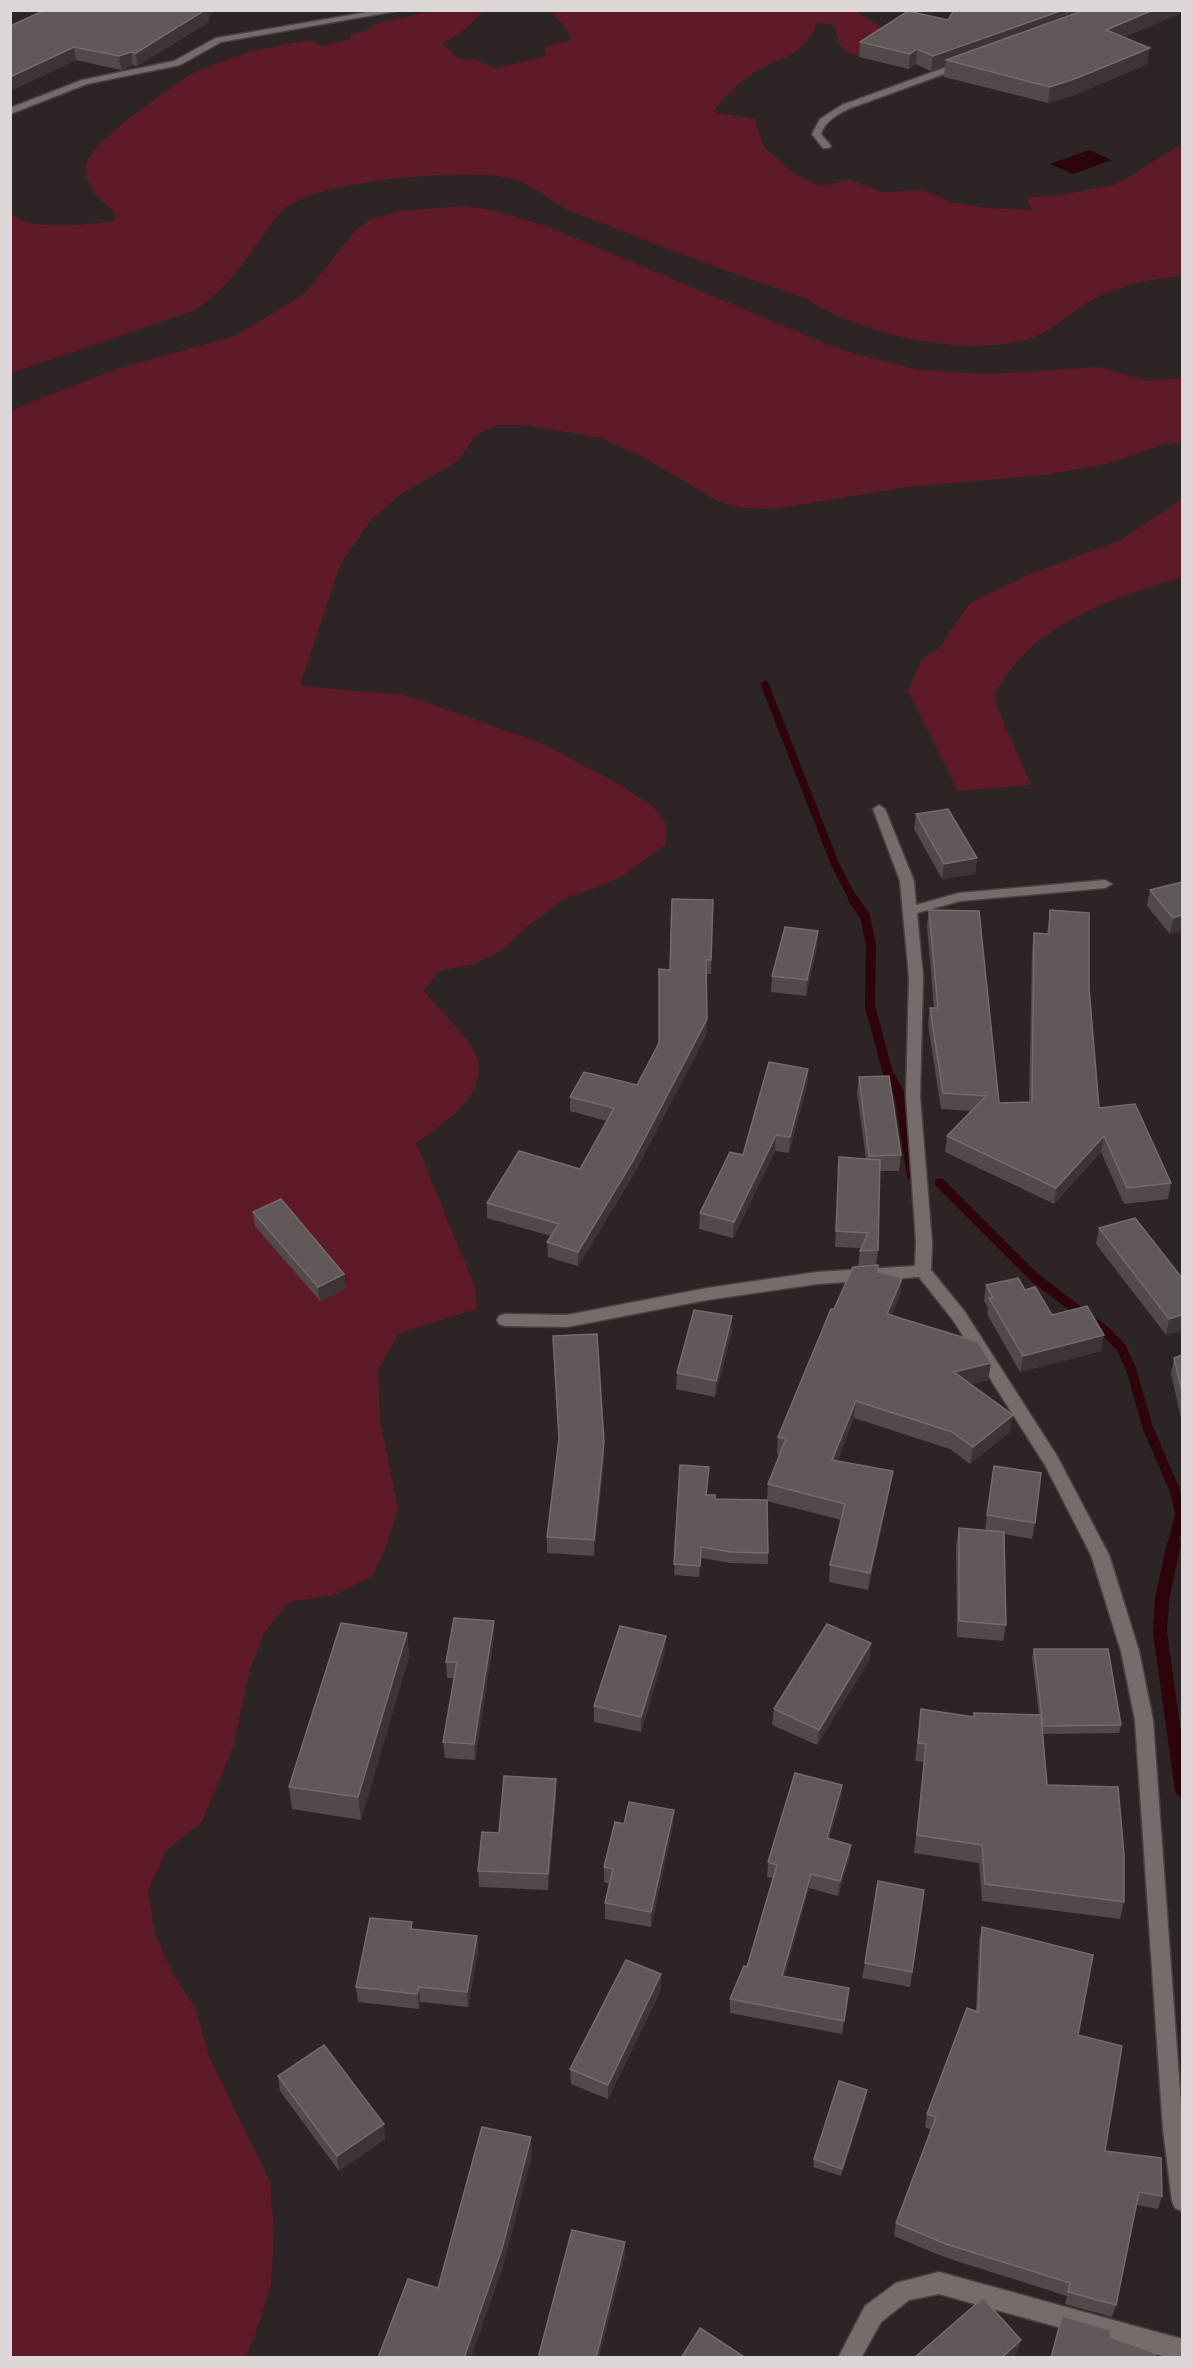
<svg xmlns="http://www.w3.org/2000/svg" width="1193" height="2368" font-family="Ubuntu,sans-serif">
  <rect width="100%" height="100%" fill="#2d2425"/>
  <path fill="#5e1a26" d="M431,11h53l-23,22 -18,10 14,15 22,3 17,7 51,-12 -3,-9 27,-7c-5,-17 -13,-17 -20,-29h304l29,18 -5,28c-29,-1 -40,-1 -44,-32l-18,-2c-13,36 -41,33 -68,53 -12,9 -27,24 -36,36l41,7 11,29 28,25 27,13 29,-6 34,12 40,-2 28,12 36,6 45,2 -6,-12 35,-3 56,-11 65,-40v132c-38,4 -71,11 -103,32 -15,10 -26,21 -43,28 -61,25 -176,-1 -229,-37 -79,-27 -156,-56 -234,-87 -22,-9 -40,-28 -64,-34 -44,-10 -186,2 -222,29 -11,8 -18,21 -26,32 -20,27 -38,54 -68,72l-182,62v-160c3,2 7,6 12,8 18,8 71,3 92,0l-1,-10c-18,-15 -29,-24 -28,-48l13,-19 28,-24 60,-44 14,-7 50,-18 20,-4 39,-7 12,6 29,-7 -1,-4 24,-7 -3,-3z
    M465,206l31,5 53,16 273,115 30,11 67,17 73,4 108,-7 47,14 35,-3v64l-21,3 -41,15 -24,6 -52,9 -137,12 -133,22 -29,-1 -26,-6 -76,-45 -42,-19 -77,-13h-28l-20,10 -18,26 -57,33 -30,26 -30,43 -41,123 105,9 136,48 69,36 43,27 13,18v20l-42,31 -27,13 -30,9 -46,34 -19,19 -28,14 -35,7 -15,20c11,13 46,49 51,62 17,41 -31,70 -59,90l59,144 2,22 -78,24 -21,37 2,50 18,89 -11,34 -15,34 -39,18 -44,7 -25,31 -14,36 -16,75 -32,78 -36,29 -18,40 7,43 17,39 24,36 12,45 62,128 4,51 -3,52 -17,53 -9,19 -234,1v-1948l108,-42 116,-32 71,-43 47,-60 17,-14 29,-8z
    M1182,499v78c-69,21 -153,48 -188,118l5,17 32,73 -73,6 -50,-100 14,-31 17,-12 31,-45 62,-30 89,-33z"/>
  <path fill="#2e040c" d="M1089,150l23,10 -39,14 -23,-10z"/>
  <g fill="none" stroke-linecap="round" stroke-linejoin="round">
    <path stroke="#2e040c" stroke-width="8" d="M765,685l70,179 19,37"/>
    <path stroke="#2e040c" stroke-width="10" d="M853,899l12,17 6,29 -1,61 18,67 11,20 13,83
      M940,1183l94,94 72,55 15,15 10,22 17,59 27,63 5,23 -7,31"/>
    <path stroke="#2e040c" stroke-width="14" d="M1174,1544l-12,55 -2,34 22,157"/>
    <defs>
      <path id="minor" d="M380,10h22l-181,32 -41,23 -93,19 -77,30v-6l72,-28 92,-19 42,-23z
        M963,61l4,3 -1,2 -118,43c-11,6 -23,12 -27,25l10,12 -2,2h-6l-11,-14 8,-15 22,-14z
        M879,805l6,4 29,72 2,24 43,-12 146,-13 7,4 -7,4 -145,13 -43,12 6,64 -3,120 12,145 -1,28 34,42 92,144 52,99 30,96 14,69 29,399v92l-7,-3 -3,-7 -9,-72 -28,-409 -14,-69 -30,-96 -46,-90 -92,-145 -34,-43 -102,7 -110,16 -140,27 -62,-1 -6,-2 -2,-4 2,-4 6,-2 62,1 140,-27 110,-16 98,-6 1,-24 -10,-145 3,-120 -9,-96 -27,-72z
        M939,2272l243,67v19h-12l-231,-64 -30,6 -28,22 -20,36h-23l27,-52 31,-23z"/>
    </defs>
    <use href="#minor" stroke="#494142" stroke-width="3"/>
    <use href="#minor" fill="#766c6c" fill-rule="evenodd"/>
  </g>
  <path fill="#52494a" d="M1065,10l-1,8 2,-1 -1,-7h117l-57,27 22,27 -72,31 -27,8 -104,-26 1,-11 -14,5 -15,-7 -7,5 -50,-12 1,-15 88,-22z
    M209,16v6l-72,44 -4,-1 -12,5 -45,-10 -66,31v-65z
    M916,814l61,44 -2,16 -33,5 -28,-50z
    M1182,882l-12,52 -23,-28 3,-16z
    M713,900l-2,74h-4v59l-73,141 -56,92 -30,-9 -1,-15 4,-6 -64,-18v-15l93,-34 27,-48 -37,-10v-14l67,-12 22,-41 11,-74z
    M929,910l70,193 30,-1 3,-153 2,-16 13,1 3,-24 39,78 10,120 72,75 -3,16 -44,5 -23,-52 -47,52 -109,-52 2,-16 25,-25 -31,-2 -13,-85 2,-16h4l-7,-82z
    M818,931l-1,16 -11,49 -35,-4 1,-16z
    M808,1069l-1,16 -18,68 -14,-2 -42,87 -34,-9 1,-16z
    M859,1077l42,78 -2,16h-19l-2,79 -2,15 2,7 24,6 -2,18 -9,20 97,64 -17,4 39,48 -40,32 -20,-15 -96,-31 -17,43 56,10 -3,17 -22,102 -39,-8 1,-17 11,-45 -74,-19 1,-17 11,-29 -2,-1 1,-17 56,-128 24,-43 2,-15 1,-3 -26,-1 4,-90 27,2 -9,-66z
    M253,1212l91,62 2,14 -26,13 -65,-75z
    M1099,1228l83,50 -16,57 -70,-91z
    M986,1285l39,5 27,25 49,36 -81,21 -33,-58 1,-6 -4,-7z
    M732,1316v16l-17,65 -39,-8 1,-16z
    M553,1336l51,106v16l-10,98 -47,-3v-16l12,-94z
    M1182,1355v67l-11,-48 3,-16z
    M680,1465l28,13 -1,17 8,4 53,54v11l-38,-1 -29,-5 -2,19 -25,-2z
    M994,1466l41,57 -3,16 -28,-5 2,91 -3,16 -46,-4 -1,-93 3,-16 26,2z
    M407,1633l2,23 -48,164 -69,-11 -3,-22z
    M494,1637l-19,123 -30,-2 -2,-16 11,-64h-7l-1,-16z
    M1034,1649l87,76 -2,8 -76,1 4,51 77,117 -4,17 -138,-18 -3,-38 -65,-10 10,-91 -9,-1 6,-52 52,8 1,-4 65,2 -7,-58z
    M665,1652l-24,80 -47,-10v-16z
    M870,1659l-53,86 -45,-20 2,-16z
    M556,1779v15l-8,96 -69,-3 -1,-16 21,-38z
    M842,1785l-1,14 -12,40 22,6 -2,14 -11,37 -29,-8 -25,89 65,11 -7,46 -112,-21v-14l17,-32 26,-89 -6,-1 1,-15z
    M673,1825l-22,102 -46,-8v-16l4,-19 -5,-2v-15z
    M924,1890l-14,97 -48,-9 3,-15z
    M982,1927l96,108 27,116 57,45 -4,13 -22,-4 -20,100 -4,12 -47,-13 2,-8 -123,-39 -50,-21 2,-13 35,-93 -6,-3 2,-13 49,-103 3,-70z
    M413,1929l64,7 1,15 -10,56 -48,-5 -1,7 -61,-7 -2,-15z
    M661,1990l-53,109 -37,-15 -1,-15z
    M278,2076l107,63 -46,32 -59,-80z
    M866,2098l-25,78 -28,-9 1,-8z"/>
  <path fill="#3d3435" d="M201,10h16l-8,6v6l-72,44 -1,-13z
    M1065,10l-2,14 -117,36 -1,6 -14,5 2,-15z
    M1068,10h34l-36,13z
    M1153,10h29v3l-78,33 2,-16z
    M74,47l2,13 -66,31v-14z
    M1150,48l-3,16 -72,31 -27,8 2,-16z
    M917,49l-1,15 -7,5 1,-15z
    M131,52l2,13 -12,5 -2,-14z
    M977,858l-2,16 -33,5 2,-15z
    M1182,915v16l-12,3 3,-16z
    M818,931l-1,16 -11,49 1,-16z
    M707,1019v14l-73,141 -56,92v-14z
    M808,1069l-1,16 -18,68 1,-16z
    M776,1135l-1,16 -42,87 1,-16z
    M1104,1136l-3,16 -47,52 2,-16z
    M344,1274l2,14 -26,13 -2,-14z
    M902,1278l-2,18 -15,36 2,-18z
    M1182,1315v16l-16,4 3,-16z
    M732,1316v16l-17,65 1,-16z
    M1104,1335l-3,16 -81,21 3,-16z
    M991,1363l-3,17 -37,9 3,-17z
    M856,1401l-2,17 -23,60 1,-18z
    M1013,1415l-3,17 -40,32 3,-17z
    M604,1442v16l-10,98v-16z
    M893,1471l-3,17 -22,102 2,-17z
    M494,1621v16l-19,123 -1,-16z
    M407,1633l2,23 -48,164 -3,-23z
    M666,1636l-1,16 -24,80v-15z
    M871,1643l-1,16 -53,86 2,-15z
    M556,1779v15l-8,96v-16z
    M842,1785l-1,14 -16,54 2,-15z
    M674,1810l-1,15 -22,102v-15z
    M851,1845l-2,14 -11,37 2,-15z
    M811,1874l-2,14 -28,102 1,-14z
    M477,1936l1,15 -10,56 -1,-15z
    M661,1974v16l-53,109v-14z
    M419,1987l1,15 -1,7 -2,-15z
    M867,2090l-1,8 -25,78 1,-7z
    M384,2124l1,15 -46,32 -2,-15z
    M531,2137l1,19 -29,111 -32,91h-7z
    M625,2242v14l-26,102h-3z
    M1021,2340l-4,13 -5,5h-11z"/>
  <path fill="#615859" stroke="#746c6c" stroke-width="1.5" d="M45,10h160l-69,43 -5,-1 -12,4 -45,-9 -64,30v-51z
    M954,10h109l-130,46 -16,-7 -7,5 -50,-12 48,-31 40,9z
    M1085,10h68l-47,20 44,18 -73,30 -27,9 -104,-27z
    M948,809l29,49 -33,6 -28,-50z
    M1182,882v33l-9,3 -23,-28z
    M672,899l41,1 -2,60h-5l1,59 -73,140 -56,93 -31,-10 12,-18 -72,-21 32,-52 61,18 34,-61 -44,-11 14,-25 53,13 22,-42v-74l11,1z
    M929,910l50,1 20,192 33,-1 2,-169 15,1 1,-24 39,3v75l10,120 36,-4 36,79 -44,5 -23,-52 -48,52 -109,-52 39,-40 -43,-3 -13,-85h8z
    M785,927l33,4 -11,49 -35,-4z
    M769,1062l39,7 -18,68 -14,-2 -42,87 -34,-9 30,-61 13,3z
    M889,1076l12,79 -32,1 -10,-79z
    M839,1157l41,3 -2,90 -18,1 8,-18 -32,-2z
    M281,1199l63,75 -26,13 -65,-75z
    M1135,1218l47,60v37l-13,4 -70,-91z
    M878,1265v7l24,6 -15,36 91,28 13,21 -37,9 59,43 -40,32 -21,-15 -96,-31 -24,59 61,11 -23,102 -40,-8 15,-61 -77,-20 18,-45 -8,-2 53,-128h3l19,-42z
    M1018,1278l7,12 10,-3 17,28 35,-9 17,29 -81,21 -34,-58h4l-7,-13z
    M694,1310l38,6 -16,65 -39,-8z
    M597,1334l7,108 -10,98 -47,-3 12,-98 -6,-103z
    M1182,1355v37l-8,-34z
    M680,1465l29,2 -3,28h9v4l52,1 1,53 -37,-1 -30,-5 -1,19 -26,-2z
    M994,1466l47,7 -6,50 -48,-8z
    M959,1528l45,4 2,93 -47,-4z
    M454,1618l40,3 -20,123 -31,-2 14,-80h-11z
    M341,1623l66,10 -49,164 -69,-10z
    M827,1624l44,19 -52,87 -45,-21z
    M620,1626l46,10 -25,81 -47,-11z
    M1034,1649h74l13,76 -78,1z
    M921,1709l53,8v-4l67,2 6,70 71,2 6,68v47l-139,-18 -3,-39 -65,-10 9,-91 -8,-1z
    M795,1773l47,12 -15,53 24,7 -11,36 -29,-7 -29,102 67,12 -5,33 -114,-22 14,-33 3,1 30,-102 -9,-3z
    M504,1776l52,3 -8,95 -70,-3 4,-39 17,1z
    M629,1802l45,8 -23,102 -46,-9 8,-34 -9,-2 11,-45 9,2z
    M878,1881l46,9 -12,82 -47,-9z
    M370,1918l42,4 -1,7 66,7 -10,56 -48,-5 -2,7 -61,-7z
    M982,1927l111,28 -15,80 44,11 -17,105 56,7 1,38 -23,-4 -23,113 -48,-13 2,-9 -124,-39 -50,-21 40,-106 -9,-3 40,-106 11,4z
    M626,1960l35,14 -53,111 -38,-16z
    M324,2045l60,79 -47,32 -59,-80z
    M839,2081l28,9 -25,79 -28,-10z
    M482,2127l49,10 -29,112 -38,109h-86l30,-79 30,9z
    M572,2230l53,12 -29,116h-58z
    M983,2298l38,42 -20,18h-87z
    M1062,2316l49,14 -1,7 45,16 -1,5h-103z
    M700,2328l46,30h-65z"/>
  <rect width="1193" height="2368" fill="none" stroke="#dcd6d6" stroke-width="24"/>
</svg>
